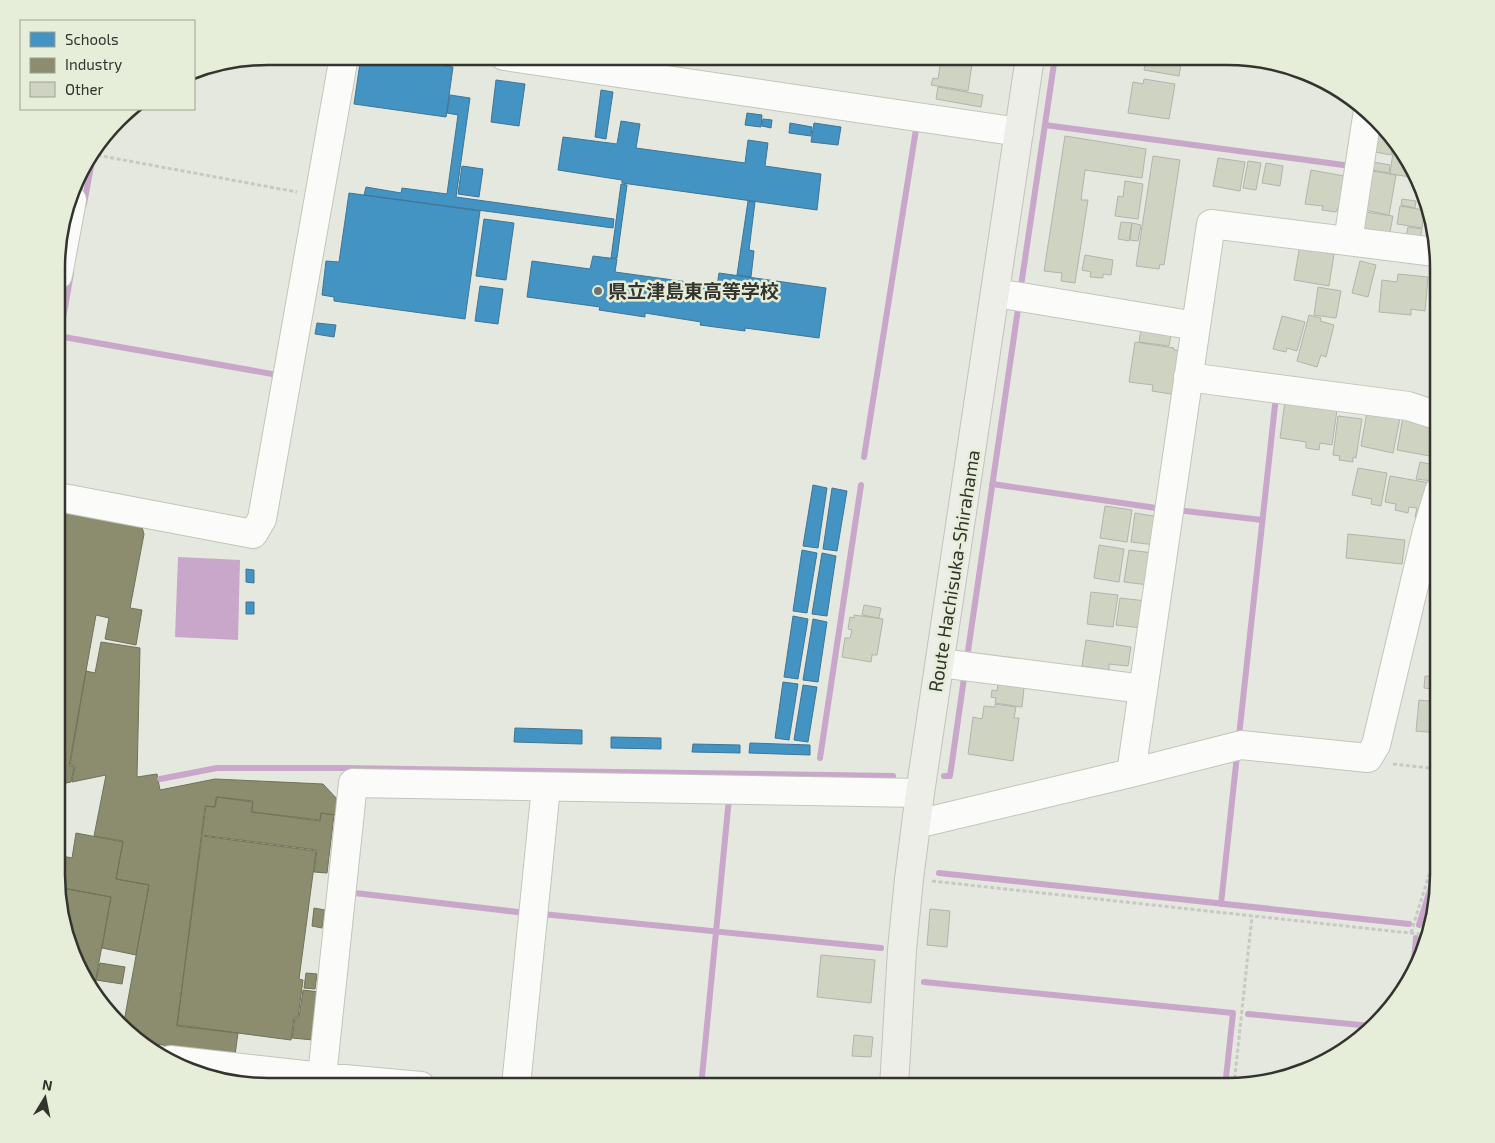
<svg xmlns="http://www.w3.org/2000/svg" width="1495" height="1143" font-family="'Exo 2','Noto Sans JP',sans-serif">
  <rect width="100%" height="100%" fill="#e5e8de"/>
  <path fill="#c9a7ca" d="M178,557l62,3 -2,80 -63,-3z"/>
  <path fill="#4393c3" stroke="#3e7696" d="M361,56h14l78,11 -7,50 -92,-13z
    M496,80l29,4 -6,42 -28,-4z
    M601,90l12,2 -7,47 -11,-2z
    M450,95l20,3 -14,99 158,22 -1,9 -249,-33 2,-8 35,6 1,-5 45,6 11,-79 -11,-2z
    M747,113l15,2 -1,12 -16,-2z
    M763,119l9,1 -1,8 -9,-2z
    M621,121l19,3 -4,24 109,15 3,-23 20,3 -3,23 56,8 -4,36 -195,-27v-3l-64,-10 5,-33 54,7z
    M790,123l22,4 -1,9 -22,-3z
    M814,123l27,4 -3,18 -27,-3z
    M462,166l21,3 -4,28 -21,-3z
    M621,184l6,1 -10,73h-6z
    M349,193l131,18 -15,108 -131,-18v-4l-12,-2 4,-34 13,1z
    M748,201l7,1 -6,48 5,1 -3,26 -14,-2z
    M484,219l30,4 -8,57 -30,-4z
    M593,256l24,3 -2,13 102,14 2,-13 107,15 -7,50 -74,-10v3l-45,-6 1,-3 -56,-9v4l-46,-7 1,-3 -73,-10 5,-36 58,8z
    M480,286l23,3 -5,35 -23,-3z
    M317,323l19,2 -2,12 -19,-3z
    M813,485l14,3 -9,60 -15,-2z
    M832,488l15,3 -10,60 -14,-2z
    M802,550l15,3 -10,60 -14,-2z
    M822,553l14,3 -9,60 -15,-2z
    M246,569l8,1v13l-8,-1z
    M246,602h8v12h-8z
    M793,616l15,3 -10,60 -14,-2z
    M813,619l14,3 -9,60 -15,-2z
    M783,682l15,2 -9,56 -14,-2z
    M803,685l14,2 -9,55 -14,-2z
    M515,728l67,2v14l-68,-2z
    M611,737l50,1v11l-50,-1z
    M750,743l60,2v10l-61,-2z
    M693,744l47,1v8l-48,-1z"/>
  <path fill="#8c8c6e" stroke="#71725a" d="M58,509l83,15 3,10 -14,74 12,2 -6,35 -31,-6 4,-21 -13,-3 -27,151 5,1 -3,15 -14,3z
    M101,642l39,6 -3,129 20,-3 3,16 55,-11 108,5 14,15 -2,16 -14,-2 -1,7 -68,-8 1,-11 -37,-4 -1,10 -10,-1 -28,220 61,7 -3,22 -94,-13 -13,-8 -5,-7 26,-142 -33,-6 7,-38 -29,-5 12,-61 -34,7 3,-16 -5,-1 16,-94 9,2z
    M217,797l36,5 -2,10 69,9 1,-8 13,2 -7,58 -13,-1 3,-22 -115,-15 4,-29 9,1z
    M76,833l47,9 -7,37 33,6 -13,70 -34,-7 9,-51 -54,-10v-32l15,3z
    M202,836l114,15 -17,128 4,1 -5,37h-4l-3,23 -114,-15z
    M57,887l54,10 -17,92 -16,-20z
    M314,908l11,2 -3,18 -10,-2z
    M100,963l25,4 -3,17 -26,-4z
    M306,973l11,1 -2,15 -11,-1z
    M303,990l16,2 -6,48 -21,-2 3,-20h4z"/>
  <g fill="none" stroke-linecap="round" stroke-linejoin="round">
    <path stroke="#c9a7ca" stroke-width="6" d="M658,68l2,-12
      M1045,125l306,41
      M84,204l8,-43
      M1021,286l34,-229
      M58,336l220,39
      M60,336l11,-63
      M864,457l53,-334
      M992,484l171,25
      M1177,510l85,10
      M968,651l50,-342
      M1239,736l37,-340
      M820,758l41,-273
      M944,776h6l14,-98
      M160,779l57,-11h126l550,8
      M939,873l470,51
      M355,893l171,20
      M1221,904l16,-149
      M542,914l339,34
      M1419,925l19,-60
      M1413,972l3,-34
      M924,982l309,31 -8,74
      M1248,1014l123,12
      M701,1087l28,-289"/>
  </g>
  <path fill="#cfd4c2" stroke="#b2b4ac" d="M1146,57h36l-3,19 -35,-6z
    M941,59l31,5 -4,27 -37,-6 2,-7 5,1z
    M1144,79l31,5 -6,35 -41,-6 5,-31 10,2z
    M938,87l45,8 -2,12 -45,-8z
    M1374,134l14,2 5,8 -2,11 -21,-4z
    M1065,136l81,13 -4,29 -57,-8 -4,30h7l-13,83 -14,-2 1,-8 -18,-2z
    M1394,145l23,29 1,4 -28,-4z
    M1153,156l27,4 -16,105 -4,-1 -1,5 -23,-3z
    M1218,158l27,4 -5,29 -27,-5z
    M1248,161l13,2 -5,27 -13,-2z
    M1373,162l17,3 -1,8 -17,-3z
    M1266,163l17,3 -3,20 -18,-3z
    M1311,170l39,7 -6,33 -7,-1 -1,3 -14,-2 1,-4 -18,-2z
    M1372,171l24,4 -7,40 -24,-5z
    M1125,181l18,3 -5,35 -23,-3 3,-20 5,1z
    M1402,199l14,2 -1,7 -14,-3z
    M1400,206l25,4 -3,18 -25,-4z
    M1365,212l28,4 -4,21 -27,-4z
    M1121,222l11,1 -3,18 -11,-2z
    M1132,223l9,2 -3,16 -8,-1z
    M1408,227l14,2 -3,16 -14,-3z
    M1300,244l27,4 -1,5 8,1 -5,32 -35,-6z
    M1085,255l28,5 -2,15 -8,-1v4l-13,-1 1,-5 -9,-2z
    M1360,261l16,4 -8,32 -16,-4z
    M1398,274l30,3 -3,34 -14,-2v6l-32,-3 3,-32 15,2z
    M1318,287l23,4 -5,27 -22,-3z
    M1439,301v23l-7,-2z
    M1309,315l12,3 -1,3 14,4 -8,32 -5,-2 -4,12 -20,-6z
    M1282,316l23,6 -8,29 -10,-3 -1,4 -13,-3z
    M1141,329l30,5 -2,12 -30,-4z
    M1135,342l39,6v2l10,1 -7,44 -25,-4 1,-6 -24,-3z
    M1285,401l52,9 -5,35 -12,-2 -1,7 -13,-2v-6l-26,-4z
    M1367,412l33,6 -7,35 -32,-7z
    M1338,416l24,3 -6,39 -3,-1v5l-14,-2 1,-4 -7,-1z
    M1403,417l34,6 -7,33 -33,-6z
    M1420,462l15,3 -3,16 -16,-2z
    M1358,468l29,5 -6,33 -10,-2 1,-5 -20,-4z
    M1390,476l40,7 -6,36 -9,-2 2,-9 -8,-1 -1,6 -13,-3 1,-6 -11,-2z
    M1105,506l27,4 -5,32 -27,-4z
    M1135,513l24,4 -4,28 -24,-3z
    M1348,534l57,6 -3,24 -56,-6z
    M1099,545l25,4 -5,33 -25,-4z
    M1129,550l24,3 -4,32 -25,-3z
    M1091,592l27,3 -5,32 -26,-3z
    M1120,598l26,3 -4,27 -26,-3z
    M864,605l17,3 -2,10 -17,-3z
    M854,615l29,4 -6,36h-5l-1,7 -29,-5 3,-19h5l2,-8 -4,-1 2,-12 4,1z
    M1086,640l45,7 -3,19 -19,-2v6l-27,-4z
    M1425,676l13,1v22l-6,-1 1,-9 -9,-1z
    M998,684l26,4 -2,19 -27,-4 1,-5 -5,-1 1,-7 5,1z
    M1419,700l19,2v31l-22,-2z
    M995,704l21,3 -2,11h5l-6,43 -45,-7 5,-37 9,2 2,-13 11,1z
    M930,909l20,2 -3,36 -20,-2z
    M821,955l54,5 -4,43 -54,-6z
    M854,1035l19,2 -2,20 -19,-1z"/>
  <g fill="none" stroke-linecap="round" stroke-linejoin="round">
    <defs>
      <path id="minor" d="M504,56l515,76
        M1348,241l20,-131
        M58,275l14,-75
        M996,293l200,33 15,-102 224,28
        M1188,377l220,29 31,10
        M58,497l195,37 9,-15 82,-463
        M940,663l203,26
        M1131,773l65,-447
        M917,824l214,-51 110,-28 127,13 8,-13 51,-214 12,-40
        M170,1060l152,17 99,9
        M321,1086l32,-303 567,10
        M516,1086l30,-299"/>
      <path id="major" d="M894,1087l8,-137 7,-71 11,-86 110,-736"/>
    </defs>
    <use href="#minor" stroke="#c2c5bd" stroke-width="30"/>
    <use href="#major" stroke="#c1c3bd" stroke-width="30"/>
    <path stroke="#c8c9c6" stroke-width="3" stroke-dasharray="4 2.5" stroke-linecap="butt" d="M91,154l206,38
      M1393,764l45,5
      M932,881l496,54
      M1411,933l27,-88
      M1234,1085l18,-169"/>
    <use href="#minor" stroke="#fbfcfa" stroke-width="28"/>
    <use href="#major" stroke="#eceee7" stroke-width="28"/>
  </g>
  <circle fill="#71736b" stroke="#e6edd9" stroke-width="2" cx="598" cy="291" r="5"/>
  <g text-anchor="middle" stroke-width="5" stroke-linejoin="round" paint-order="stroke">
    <g font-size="19" font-weight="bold" fill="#32342d" stroke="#e6edd9" text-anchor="start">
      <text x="608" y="298">県立津島東高等学校</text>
    </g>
    <g font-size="19" fill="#32342d" stroke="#e6edd9">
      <text transform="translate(954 571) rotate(-81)" y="7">Route Hachisuka-Shirahama</text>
    </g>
  </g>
  <path d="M0 0H1495V1143H0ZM268 65H1227A203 203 0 0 1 1430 268V875A203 203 0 0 1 1227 1078H268A203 203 0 0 1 65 875V268A203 203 0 0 1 268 65Z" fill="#e6edd9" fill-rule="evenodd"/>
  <path fill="none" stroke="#32342d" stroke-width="2.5" d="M268 65H1227A203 203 0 0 1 1430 268V875A203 203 0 0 1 1227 1078H268A203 203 0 0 1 65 875V268A203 203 0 0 1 268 65Z"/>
  <rect x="20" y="20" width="175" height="90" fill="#e6edd9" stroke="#9ea394"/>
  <rect x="30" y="32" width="25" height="15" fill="#4393c3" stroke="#9ea394"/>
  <text x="65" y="45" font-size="15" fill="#32342d">Schools</text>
  <rect x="30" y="58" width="25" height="15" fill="#8c8c6e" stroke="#9ea394"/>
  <text x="65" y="70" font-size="15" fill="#32342d">Industry</text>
  <rect x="30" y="82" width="25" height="15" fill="#cfd4c2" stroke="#9ea394"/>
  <text x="65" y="95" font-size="15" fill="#32342d">Other</text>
  <g transform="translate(45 1098) rotate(10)" stroke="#e6edd9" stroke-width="4" paint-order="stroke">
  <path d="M0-4L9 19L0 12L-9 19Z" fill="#32342d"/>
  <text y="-8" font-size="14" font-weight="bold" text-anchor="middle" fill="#32342d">N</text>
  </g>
</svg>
